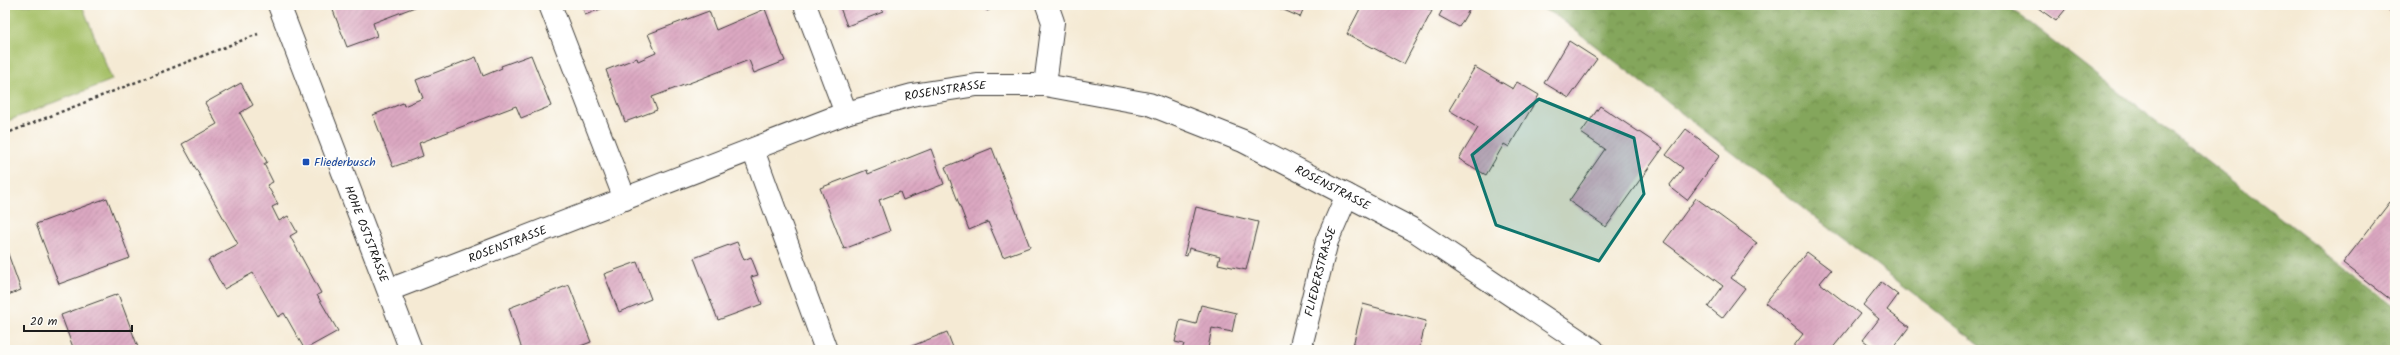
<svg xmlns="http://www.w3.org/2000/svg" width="2400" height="355" font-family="Kalam,sans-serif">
  <defs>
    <pattern id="forest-crowns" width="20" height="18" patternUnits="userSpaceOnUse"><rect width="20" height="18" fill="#84a65b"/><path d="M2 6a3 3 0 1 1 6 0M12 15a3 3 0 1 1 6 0" fill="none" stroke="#6b864a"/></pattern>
    <pattern id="building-hatch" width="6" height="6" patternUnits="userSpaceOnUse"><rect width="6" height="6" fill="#dba7c1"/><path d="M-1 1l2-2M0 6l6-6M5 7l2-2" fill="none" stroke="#bb8fa5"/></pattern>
  </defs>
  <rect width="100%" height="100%" fill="#fdfcf7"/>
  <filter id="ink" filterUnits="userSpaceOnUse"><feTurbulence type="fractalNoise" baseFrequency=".025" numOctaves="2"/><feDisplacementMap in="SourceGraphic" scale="8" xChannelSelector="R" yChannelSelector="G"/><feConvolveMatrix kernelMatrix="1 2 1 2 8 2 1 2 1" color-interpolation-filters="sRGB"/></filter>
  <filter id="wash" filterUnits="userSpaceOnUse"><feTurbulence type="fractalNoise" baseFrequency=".012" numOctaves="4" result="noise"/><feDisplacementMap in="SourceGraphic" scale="16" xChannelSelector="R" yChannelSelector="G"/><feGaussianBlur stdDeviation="0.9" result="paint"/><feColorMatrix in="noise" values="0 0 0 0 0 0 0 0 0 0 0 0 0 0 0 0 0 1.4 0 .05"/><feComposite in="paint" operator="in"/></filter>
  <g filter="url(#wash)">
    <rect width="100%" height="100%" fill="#f5ead4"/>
    <path fill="url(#forest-crowns)" stroke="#50613c" d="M1536,5h471l388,302v43h-409l-428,-333z"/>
    <path fill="#a5c066" stroke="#606e41" d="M5,5h77l30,75 -107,42z"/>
    <g id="blocks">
      <path fill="url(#building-hatch)" d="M331,5h89l-47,18 4,13 -30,11z
        M582,5h29l-26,10z
        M839,5h48l-6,3 2,4 -36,14z
        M984,5h17l-14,6z
        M1272,5h33l-5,12z
        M1362,5h60l10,6 -28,53 -57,-30z
        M1445,5h27l-13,22 -20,-11z
        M2034,5h35l-13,16z
        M2382,5h13v10z
        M765,9l20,52 -31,12 -5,-13 -49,19 -48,18 5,13 -32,12 -19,-52 31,-12 1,3 18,-8 -8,-19 61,-23 7,19z
        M1569,41l28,18 -28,39 -25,-15z
        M531,55l20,51 -30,12 -5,-12 -97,37 4,13 -30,11 -20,-52 30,-12 1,3 19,-8 -7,-18 60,-23 7,19 19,-8 -1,-2z
        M1475,67l38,22 4,-7 22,13 -30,52 -5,-3 -18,31 -27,-16 19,-31 -29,-18z
        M241,83l12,22 -13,8 27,49 -3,2 9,18 -6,3 11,19 -6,3 7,14 9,-5 9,16 -7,4 31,57 -4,2 21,36 -29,16 1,3h-5l-21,-37 -6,4 -25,-44 -29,16 -16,-29 30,-16 -56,-100 35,-20 -12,-21z
        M1600,106l63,42 -57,79 -37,-26 36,-52 -24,-16z
        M1686,129l34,26 -33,45 -18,-14 14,-18 -17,-13z
        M992,148l38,99 -27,10 -15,-35 -19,8 -24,-63z
        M931,149l13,35 -41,16 -3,-8 -21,8 11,31 -46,18 -24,-61 47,-18 1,4z
        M107,198l23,60 -71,26 -23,-60z
        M1696,198l61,45 -26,35 14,10 -23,30 -14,-11 15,-21 -59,-44z
        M2390,202l5,4v97l-52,-40z
        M1196,207l62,15 -12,48 -28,-6 2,-8 -31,-8 -2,8 -3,-1z
        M737,242l7,18 7,-3 7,18 -7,2 11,27 -44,16 -24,-62z
        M5,251h2l14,39 -16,6z
        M1807,252l24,18 -11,13 40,31 -29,36h-34l-4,-3 10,-13 -38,-31z
        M637,262l14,37 -32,13 -15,-38z
        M1881,282l17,13 -11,15 22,17 -15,20 4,3h-22l-13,-10 16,-21 -16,-14z
        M569,285l22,57 -21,8h-48l-13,-42z
        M118,294l21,56h-65l-13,-35z
        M1363,304l63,17 -7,29h-67z
        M1201,305l35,8 -4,19 -20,-4 -4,20 5,2h-31l2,-6 -9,-2 5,-22 16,4z
        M947,332l7,18h-52z"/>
    </g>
  </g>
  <g filter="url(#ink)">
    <use href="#blocks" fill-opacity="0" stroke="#3d3b38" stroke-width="1"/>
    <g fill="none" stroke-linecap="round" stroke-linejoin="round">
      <defs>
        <g id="minor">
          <path id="s1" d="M279,5l132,345"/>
          <path d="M550,5l75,194"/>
          <path d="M805,5l41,108"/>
          <path d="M1045,85l8,-63 -6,-17"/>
          <path d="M753,150l73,200"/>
          <path id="s2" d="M389,290l457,-177 66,-18 65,-10h68l104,19 94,37 171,89 179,120"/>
          <path id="s3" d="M1300,350l27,-109 20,-46"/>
        </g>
      </defs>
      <use href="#minor" stroke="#3d3b38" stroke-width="24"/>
      <path stroke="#3d3b38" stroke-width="2.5" stroke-dasharray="3 3" stroke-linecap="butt" d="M5,134l253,-100"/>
      <use href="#minor" stroke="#fff" stroke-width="22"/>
    </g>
  </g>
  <path fill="#0f766e" fill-opacity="0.2" stroke="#0f766e" stroke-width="3" stroke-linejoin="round" d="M1539,99l95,39 10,56 -45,67 -103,-36 -24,-70z"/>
  <rect fill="#1a4fb4" stroke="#fdfcf7" stroke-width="1.5" x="302" y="158" width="8" height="8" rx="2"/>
  <g text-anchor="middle" stroke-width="3" stroke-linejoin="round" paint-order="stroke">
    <g font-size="12" fill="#1c1c1c" stroke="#fdfcf7">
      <text dy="4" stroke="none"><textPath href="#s2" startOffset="592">ROSENSTRASSE</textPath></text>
      <text dy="4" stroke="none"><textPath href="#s2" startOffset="1000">ROSENSTRASSE</textPath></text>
      <text dy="4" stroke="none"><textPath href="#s1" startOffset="245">HOHE OSTSTRASSE</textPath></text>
      <text dy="4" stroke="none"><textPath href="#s2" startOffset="127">ROSENSTRASSE</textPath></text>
      <text dy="4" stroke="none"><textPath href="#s3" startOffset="81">FLIEDERSTRASSE</textPath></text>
    </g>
    <g font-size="12" fill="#164399" stroke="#fdfcf7" text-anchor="start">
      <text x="314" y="166">Fliederbusch</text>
    </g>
  </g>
  <rect width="2400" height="355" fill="none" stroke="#fdfcf7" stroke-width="20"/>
  <path d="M24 325v6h108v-6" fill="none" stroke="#1c1c1c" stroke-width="2"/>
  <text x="30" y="325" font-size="12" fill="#1c1c1c" stroke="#fdfcf7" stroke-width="3" paint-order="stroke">20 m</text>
</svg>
